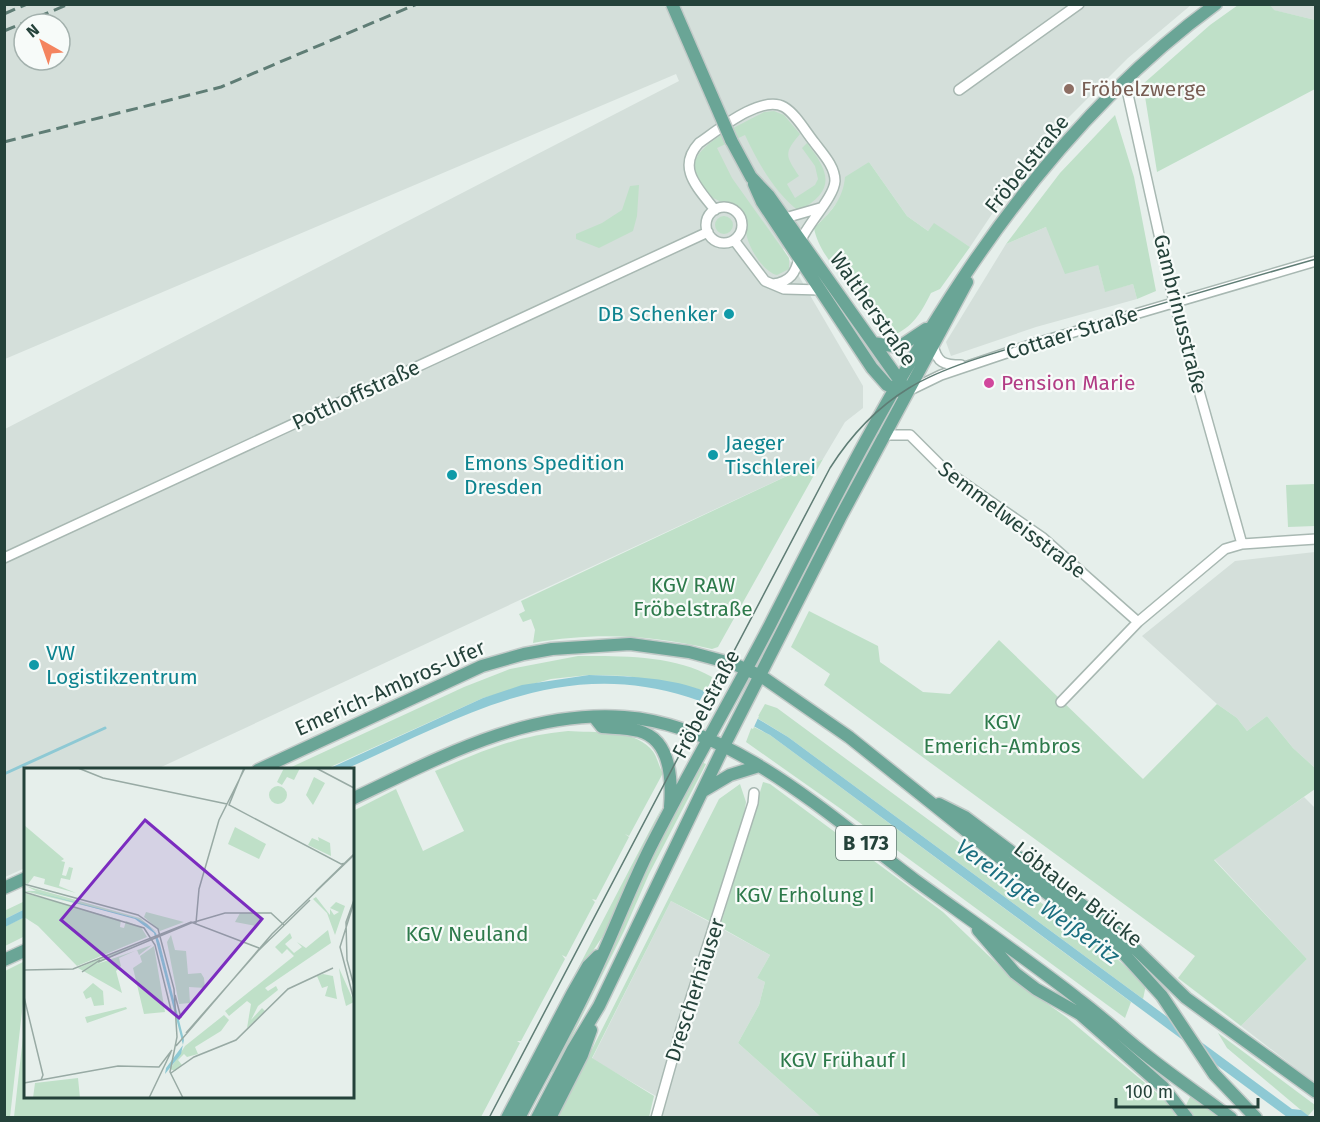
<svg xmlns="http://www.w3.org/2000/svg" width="1320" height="1122" font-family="'Fira Sans',sans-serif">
  <rect width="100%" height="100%" fill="#e6efeb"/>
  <path fill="#d4dfda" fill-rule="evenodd" d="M5,5h1186l-63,53 -60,60 -76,96 -22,33 -36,-23 -6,7 -21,-15 -38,-54 -45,57 -41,30 80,137v22l-18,14 -22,37 -666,310 -131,1 -1,98 -20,9v-448l674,-348 -3,-7 -671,285zM24,24h36v36h-36z
    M1270,5h45v15l-42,-10z
    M1046,227l52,38 7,26 28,-7 4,15 -101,28 -85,29 -5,-14 60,-98z
    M1315,552v216l-22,-20 -26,-32 -20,15 -10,-13 -20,-14 -75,-68 93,-75z
    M1304,797l11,11v275l-74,-57 66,-67 -93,-100z
    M671,901l99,54 -13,23 8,4 -6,23 -21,38 83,74h-165l5,-18 -69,-40z"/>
  <path fill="#bfe0c8" d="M1238,5h32l4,5 41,10v69l-158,83 -14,-88 67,-59z
    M774,111l10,4 16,19c-17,20 -14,22 -1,42l-12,8 8,14 20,-13 3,-6 -3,-13 -13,-18 5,-5c23,30 29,47 -8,68 -24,-18 -41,-48 -54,-76l-28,13 15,30 57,80v11l-12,6c-13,-3 -27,-25 -30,-38 -2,-7 0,-15 -4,-22 -7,-12 -20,-10 -31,-18 -53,-41 22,-68 52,-85z
    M1115,115l19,62 22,114 -19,8 -4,-15 -28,8 -7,-27 -33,9 -19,-47 -40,17 54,-71z
    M869,162l38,54 21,15 6,-8 36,24 -30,42 -9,4c-8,16 -17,33 -35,41l-7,-2c-18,-34 -68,-65 -75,-104 16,-15 29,-28 31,-51z
    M639,185l-2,31 -4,15 -34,17 -23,-9v-5l26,-11 20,-13 8,-24z
    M715 225a9 9 0 1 1 18 0a9 9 0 1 1-18 0Z
    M823,459l-105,188 -6,2c-63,-14 -116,-17 -179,-6l2,-13 -4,-11 -8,3 -4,-8 6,-3 -4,-10z
    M1315,484v42l-27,1 -2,-42z
    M809,611l69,35 2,16 43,30 27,2 49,-54 144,139 74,-75 20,14 10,13 20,-15 26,32 22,20v21l-101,71 93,99 -66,67 -63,-48 17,-22 -371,-271 6,-11 -39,-27z
    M578,656c43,0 96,-1 134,21l-5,16 -9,-4 -71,-13 -38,-1 -38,4 -68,19 -157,71 -41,1 179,-83 46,-18z
    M765,704l12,4 339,250 30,27 -3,14 -355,-262 -31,-19z
    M752,726l18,9 361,267 -6,16 -284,-209 -95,-67z
    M568,731c25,2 64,-2 82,17 8,8 8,18 13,25l-34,63 -4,-2 4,3 -33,63 -4,-1 3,3 -29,55 -4,-2 3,4 -44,82h-4l3,2 -39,74h-467l11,-98 1,77h326l1,-285 43,-22 27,62 41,-20 -29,-60c48,-20 80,-35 133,-40z
    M701,762l5,2 -57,110 -25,57 -70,142 -4,-3 87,-184z
    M763,782l7,2 173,128 71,68 52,37 91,76 15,15 4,9h-355l-83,-74 21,-38 6,-23 -8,-4 13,-23 -50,-28z
    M740,784l6,18 -5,32 -28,89 -42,-22 -79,157 62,38 -5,21 -92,1 162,-319z
    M662,807l-55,123 -23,34 -80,153 -4,1z
    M25,901v8l-20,10 -1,-8z
    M25,917v19l-20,10 -1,-19z
    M25,961v24l-15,132h-5v-146z
    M1218,1033l97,72v3l-7,8 -81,-68z
    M1191,1095l30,22h-27l-8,-12z"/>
  <path fill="#8ec9d4" d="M589,675c36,1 76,2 110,14 31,12 61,31 89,48l504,372 9,1 9,7h-23l-517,-382c-26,-14 -54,-29 -82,-38 -128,-41 -229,21 -342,72l-20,1 157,-72 39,-13z
    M25,909v8l-20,10v-8z"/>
  <path fill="#e6efeb" d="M706,689l53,27 -6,13 -55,-25z"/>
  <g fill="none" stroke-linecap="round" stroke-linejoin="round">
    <path stroke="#8ec9d4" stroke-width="3" d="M4,774l101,-46"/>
    <defs>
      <path id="minor" d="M1125,81l49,221 68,242
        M959,90l120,-86
        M706 225a18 18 0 1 1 36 0a18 18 0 1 1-36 0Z
        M715,210c-17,-22 -39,-42 -16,-67 19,-13 63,-49 85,-36 12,7 21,24 30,35 8,11 21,24 21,39 -1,16 -26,41 -34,59
        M785,218l35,-10
        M734,240l31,41 19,8 37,1
        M773,284c17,-2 23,-11 26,-27
        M933,345c4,18 11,20 28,20
        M908,391l33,-16 92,-31 283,-83
        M883,435h27l35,35 98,68 95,84
        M4,558l704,-326
        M1061,702l77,-80 87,-73 17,-5 74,-5
        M656,1118l25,-89 72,-226 1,-10"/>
      <path id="major" d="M731,140l20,37 18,19 133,188
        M754,184l8,18 110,166 15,17 12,6
        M873,343l26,4 27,-18
        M594,717l8,10c12,1 26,1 37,4 33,9 33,51 31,76
        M258,770l224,-104 42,-12 28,-5 78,-5 59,8 45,12 27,12 88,61 156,125 109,81 48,53 52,78 42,44
        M703,791l27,-16 29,-9
        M352,799c87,-41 173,-89 272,-82 107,7 208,101 291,163 54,39 109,77 162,118 22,16 42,35 63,52 29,24 61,45 91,68
        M939,804l26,13 152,114 69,67 130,94
        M4,888l22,-10
        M978,930l37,43 21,16 44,25 83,73 24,31
        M4,960l22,-10
        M507,1118l65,-124 16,-28 10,-10
        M519,1118c23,-44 47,-86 68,-130 23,-46 40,-94 63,-140 38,-75 81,-148 120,-223 115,-226 234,-467 446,-621
        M537,1118l36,-69 26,-43 125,-260 116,-228 127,-236
        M550,1118l32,-63 9,-25"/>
    </defs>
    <use href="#minor" stroke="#a8b8b2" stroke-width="12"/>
    <use href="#major" stroke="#c2cac8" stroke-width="15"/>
    <use href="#minor" stroke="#fff" stroke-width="9"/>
    <use href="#major" stroke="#6aa596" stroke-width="12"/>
    <path stroke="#5f7d75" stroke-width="1.5" d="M489,1118l341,-650c21,-33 46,-60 79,-80 41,-25 107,-41 154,-55 84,-25 168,-50 253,-74"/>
    <path stroke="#5f7d75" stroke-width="3" stroke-dasharray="12 6" stroke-linecap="butt" d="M4,14l23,-10
      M4,31l65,-27
      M4,142l217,-55 196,-83"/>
    <defs>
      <path id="major-bridge" d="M672,4l59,136"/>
    </defs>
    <use href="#major-bridge" stroke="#c2cac8" stroke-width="15" stroke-linecap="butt"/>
    <use href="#major-bridge" stroke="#6aa596" stroke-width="12"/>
  </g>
  <circle fill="#8d6e63" stroke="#f7fbf9" stroke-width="2" cx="1069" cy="89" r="6"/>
  <g fill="#0f9aa8" stroke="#f7fbf9" stroke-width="2">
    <circle cx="729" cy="314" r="6"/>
    <circle cx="713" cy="455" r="6"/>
    <circle cx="452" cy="475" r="6"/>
    <circle cx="34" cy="665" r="6"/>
  </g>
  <circle fill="#d1479c" stroke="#f7fbf9" stroke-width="2" cx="989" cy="383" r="6"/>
  <g text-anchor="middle" stroke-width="4.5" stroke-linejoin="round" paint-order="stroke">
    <rect fill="#f7fbf9" stroke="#637a73" stroke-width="1.5" x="836" y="826" width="60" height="34" rx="4.5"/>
    <g font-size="20" font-weight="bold" fill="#24423a">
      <text x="866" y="850">B 173</text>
    </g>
    <g font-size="21" fill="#785e54" stroke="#f7fbf9" text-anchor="start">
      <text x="1081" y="96">Fröbelzwerge</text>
    </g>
    <g font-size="21" fill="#24423a" stroke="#f7fbf9">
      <text transform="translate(1027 164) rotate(-51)" y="7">Fröbelstraße</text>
      <text transform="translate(873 309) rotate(55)" y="7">Waltherstraße</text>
      <text transform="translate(1180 314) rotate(76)" y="7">Gambrinusstraße</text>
      <text transform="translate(1072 333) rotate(-17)" y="7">Cottaer Straße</text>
      <text transform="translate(356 395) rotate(-25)" y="7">Potthoffstraße</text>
      <text transform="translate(1012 520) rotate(37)" y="7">Semmelweisstraße</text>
      <text transform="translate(390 688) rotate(-24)" y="7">Emerich-Ambros-Ufer</text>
      <text transform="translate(706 704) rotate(-62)" y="7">Fröbelstraße</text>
      <text transform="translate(1078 894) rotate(38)" y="7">Löbtauer Brücke</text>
      <text transform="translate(695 990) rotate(-72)" y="7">Drescherhäuser</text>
    </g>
    <g font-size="21" fill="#0d838f" stroke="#f7fbf9" text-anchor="start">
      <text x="717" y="321" text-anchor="end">DB Schenker</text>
      <text x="725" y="450">Jaeger<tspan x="725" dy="24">Tischlerei</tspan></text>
      <text x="464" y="470">Emons Spedition<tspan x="464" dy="24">Dresden</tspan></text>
      <text x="46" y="660">VW<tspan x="46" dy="24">Logistikzentrum</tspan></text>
    </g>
    <g font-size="21" fill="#b23c85" stroke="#f7fbf9" text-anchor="start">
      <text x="1001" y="390">Pension Marie</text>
    </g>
    <g font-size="21" fill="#2d7a4b" stroke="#f7fbf9">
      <text x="693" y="592">KGV RAW<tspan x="693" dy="24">Fröbelstraße</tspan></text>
      <text x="1002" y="729">KGV<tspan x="1002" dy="24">Emerich-Ambros</tspan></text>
      <text x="805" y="902">KGV Erholung I</text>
      <text x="467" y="941">KGV Neuland</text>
      <text x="843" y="1067">KGV Frühauf I</text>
    </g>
    <g font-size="22" font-style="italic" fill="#1c6f80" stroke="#f7fbf9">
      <text transform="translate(1038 901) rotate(36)" y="8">Vereinigte Weißeritz</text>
    </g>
  </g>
  <g transform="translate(24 768)">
    <rect width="330" height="330" fill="#e6efeb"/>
    <path d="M260,0h16l-6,12 -7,-3 -5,8 -5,-3zM290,9l11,6 -12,22 -7,-10zM245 27a9 9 0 1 1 18 0a9 9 0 1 1-18 0ZM0,57l40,34 -3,2 4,1 -3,13 4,1 3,-9 4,1 -3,12 -9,-2 -2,8 17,7 -32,-9 1,-5 -11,-3 -6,8 -4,-1zM211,59l31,17 -7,15 -31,-15zM294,69l12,6 1,13 -23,-11 4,-7 7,3zM2,118l114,32 18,15 -22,-15 -112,-27h12zM0,125l97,27 -1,7 4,1 2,-7 15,6 6,10 -70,29 -39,-40 -14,-9zM292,129l14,18v-6l4,6 5,-3 -9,-4 6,-6 9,4 -10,29 -8,-22 -14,-14zM122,144l38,10 -24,9 -16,-14zM216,145h17l4,8 -5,5 -21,-4zM304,162l3,13 -66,45 3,3 8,-5 2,4 -20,16 -7,14 11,-12 3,3 -18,17 4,-24 -4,-3 -18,15 -4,-5 69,-55 -7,-7 -5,5 -7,-7 15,-14 2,5 -7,6 9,9 8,-6 -5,-5 9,6zM147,167l4,15 11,1 2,23 13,-1 3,5 1,10 -16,-1 1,16 -11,1 -12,-62zM120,173l-47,23 55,-19 -13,10 -2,-5 -18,8 2,8 -5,5 6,22 -44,-25zM130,178l11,66 -21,2 -11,-46 9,-6 -2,-6zM315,200l15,34 -8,4 -4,-16zM299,206l10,2 4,23 -12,-3 3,-10 -6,2 -5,-12zM69,215l10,8 1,14 -10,1 -3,-9 -5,2 -3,-7zM102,239l1,2 -40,14 -2,-6zM200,247l5,5 -8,11 -26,16 3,7 -11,3 -3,-3 -6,6 4,5 -7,6 -5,-2 15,-23zM54,310l2,20h-47l2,-15z" fill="#bfe0c8"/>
    <path d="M0,121l112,29 11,6 9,9 4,11 24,96 -3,14 -16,20 -4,24 5,-30 17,-23 -29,-112 -19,-14z" fill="#8ec9d4"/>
    <path fill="none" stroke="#98aaa4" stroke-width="1.5" d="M54,0l25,10 124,26M220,0l-15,37 112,59 5,-1M292,0l38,20M0,116l114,31 20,14 16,60 3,48 -7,35 13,26M292,123l38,-37M0,124l120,36 11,17 16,65M330,132l-8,22 1,38 7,26M330,134l-14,45 14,53M172,155l3,-34 20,-69 26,-52M74,194l93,-39 34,-10h46l13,12M0,202l49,-1 118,-47 68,26M58,204l18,-12M151,227l6,23M0,229l19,78 -2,5M162,265l72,-82 52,-51M152,278l96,-112 82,-79M147,305l23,-16 42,-17 52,-51 45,-21M0,315l94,-17 41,1 13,-17M125,330l22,-46"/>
    <path fill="#7b2cbf" fill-opacity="0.15" stroke="#7b2cbf" stroke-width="3" d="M121,52l117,99 -83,99 -118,-98z"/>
    <rect width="330" height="330" fill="none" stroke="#24423a" stroke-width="3"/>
  </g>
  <rect width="1320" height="1122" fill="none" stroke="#24423a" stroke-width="12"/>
  <g transform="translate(42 42) rotate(320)"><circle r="28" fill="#f7fbf9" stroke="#a3b1ad" stroke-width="1.5"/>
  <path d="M0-4.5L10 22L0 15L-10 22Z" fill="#f4845f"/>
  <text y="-9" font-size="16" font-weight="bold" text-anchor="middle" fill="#24423a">N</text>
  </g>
  <path d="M1116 1098v9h142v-9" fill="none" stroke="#24423a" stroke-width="3"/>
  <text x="1125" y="1098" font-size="18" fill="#24423a" stroke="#f7fbf9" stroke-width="4.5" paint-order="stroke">100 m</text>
</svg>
